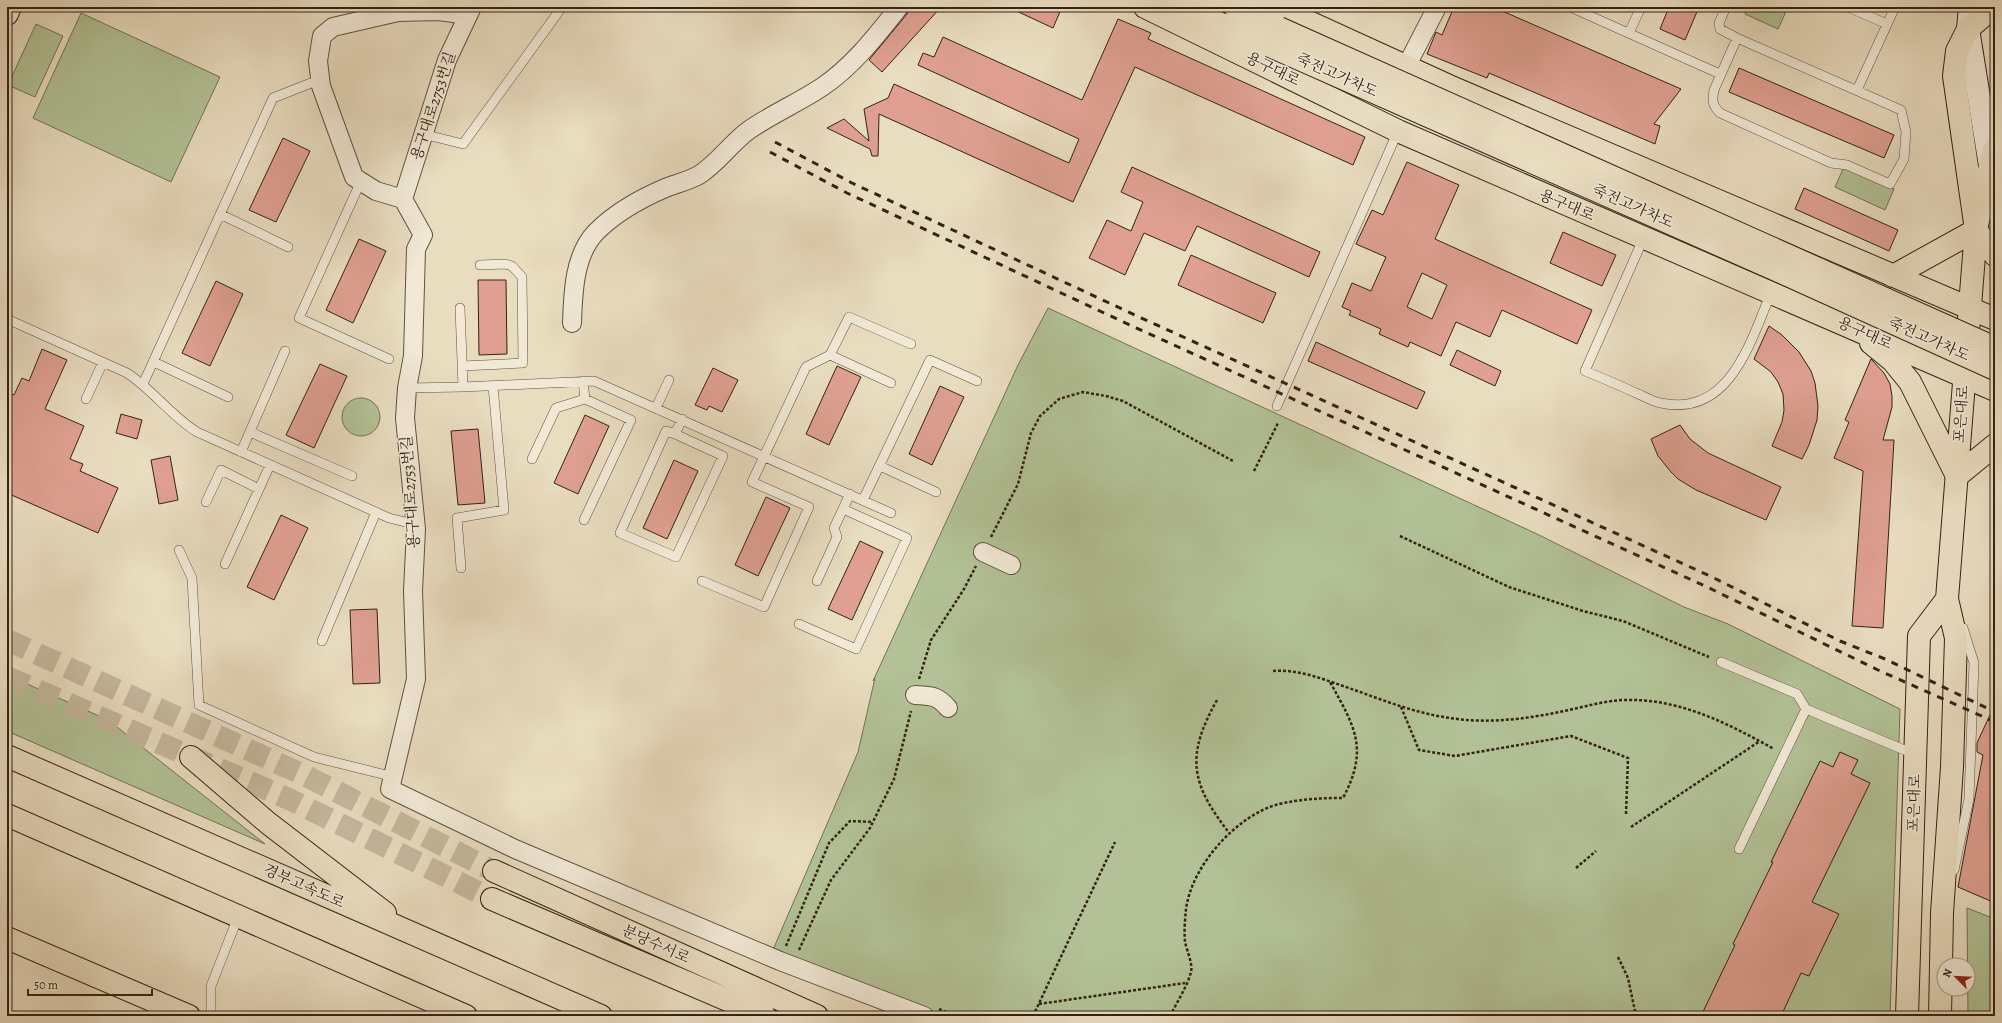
<svg xmlns="http://www.w3.org/2000/svg" width="2002" height="1023" font-family="Alegreya,'Noto Serif KR',serif">
  <rect width="100%" height="100%" fill="#e9ddc0"/>
  <filter id="stains"><feTurbulence type="fractalNoise" baseFrequency=".005" numOctaves="4"/><feColorMatrix values="0 0 0 0 .2 0 0 0 0 .09 0 0 0 0 .02 0 0 0 .5 -.17"/></filter>
  <radialGradient id="worn" r=".72"><stop offset=".6" stop-color="#630" stop-opacity="0"/><stop offset="1" stop-color="#630" stop-opacity=".3"/></radialGradient>
  <path fill="#b2c296" stroke="#737256" d="M1748,7h40l-10,22 -33,-15z
    M81,13l139,64 -49,105 -138,-64z
    M36,24l27,12 -28,61 -27,-12z
    M1844,167l50,22 -9,21 -50,-23z
    M1048,308l489,226 147,73 44,17 172,85 -10,307h-953l-165,-64 86,-200 17,-74 -2,3 145,-316z
    M342 417a19 19 0 1 1 38 0a19 19 0 1 1-38 0Z
    M7,675l101,45 157,124 -258,-113z
    M1967,908l28,11v97h-27z"/>
  <path fill="#dfa091" stroke="#342216" fill-rule="evenodd" d="M910,7h31l-59,65 -13,-12 38,-46z
    M1008,7h54l-9,21z
    M1454,7h39l188,82 -27,35 6,2 -5,18 -166,-71 -2,5 -60,-24 9,-22 6,3z
    M1669,7h30l-14,33 -25,-11z
    M1118,19l33,14 -3,6 217,98 -12,28 -218,-98 -62,135 -194,-88 -1,42h-6l-2,-7 -43,-21 17,-9 25,22 -5,-32 24,-11 6,-14 175,79 10,-24 -161,-74 5,-12 11,4 9,-20 139,63z
    M1739,68l155,67 -10,23 -155,-66z
    M283,138l27,13 -34,71 -27,-12z
    M1407,162l52,23 -24,54 157,71 -15,34 -75,-34 -12,27 -34,-15 -15,34 -31,-14 -2,5 -29,-13 2,-5 -32,-14 2,-4 -9,-4 10,-24 19,8 15,-34 -30,-13 16,-34 11,5zM1422,273l25,12 -15,34 -25,-12z
    M1132,167l188,85 -11,25 -112,-51 -12,25 -41,-18 -19,42 -36,-17 18,-38 24,11 12,-29 -22,-10z
    M1804,188l94,42 -9,21 -94,-42z
    M1563,232l53,23 -14,31 -52,-23z
    M359,239l27,12 -33,72 -27,-13z
    M1191,255l85,38 -13,30 -85,-38z
    M478,280h28l1,74 -28,1z
    M216,281l27,13 -33,72 -28,-13z
    M1769,326l13,9 17,17 12,19 4,12 3,23 -1,14 -8,25 -7,14 -30,-13 10,-24 2,-12 -1,-16 -5,-12 -7,-10 -17,-13z
    M1316,342l109,50 -8,17 -109,-48z
    M42,349l25,11 -22,49 39,17 -14,33 13,5 -3,7 38,17 -20,45 -91,-40v-101l7,3 8,-17 7,3z
    M1457,350l44,21 -6,15 -45,-21z
    M1871,359l13,14 6,11 2,12v11l-9,33h11l-11,188 -31,-2 11,-155 -29,-13 15,-36 -4,-2z
    M320,364l27,12 -33,72 -28,-13z
    M837,366l24,11 -32,68 -23,-11z
    M713,368l25,12 -16,32 -13,-6 -2,4 -12,-5z
    M940,386l24,11 -32,68 -23,-11z
    M121,414l21,6 -5,19 -21,-6z
    M585,415l24,11 -31,68 -24,-11z
    M1680,425l10,14 18,14 73,34 -15,33 -70,-30 -18,-11 -7,-7 -13,-16 -7,-17z
    M478,429l7,74 -27,2 -7,-74z
    M170,456l8,44 -19,4 -8,-44z
    M674,460l24,11 -31,68 -24,-11z
    M766,497l24,11 -32,68 -23,-11z
    M281,515l27,13 -34,72 -27,-13z
    M860,541l23,11 -31,68 -24,-11z
    M377,609l3,74 -27,1 -3,-74z
    M1995,704v199l-37,-16 25,-132 -6,-3v-9z
    M1840,752l18,8 -7,14 19,9 -58,119 27,12 -30,62 -8,-3 -20,43h-80l34,-71 -2,-1 40,-82h-2l49,-101 13,6z"/>
  <g fill="none" stroke-linecap="round" stroke-linejoin="round">
    <path stroke="#c5b89e" stroke-width="22" stroke-dasharray="22 11" stroke-linecap="butt" d="M7,640l297,135 190,96
      M7,677l284,123 201,99"/>
    <defs>
      <path id="lane" d="M1570,7l150,67
        M1726,7l-7,16 1,6 17,9 164,72 5,22 -2,27 -14,25 -43,-19 -16,-2 -111,-50c-8,-8 -8,-13 -6,-23l23,-52
        M1848,7l39,17
        M1629,33l12,-26
        M1857,90l38,-83
        M423,134l40,10 99,-137
        M361,181l-62,137 90,41
        M220,214l68,33
        M1644,237l-59,134c17,7 34,14 51,22 8,3 17,9 25,10 69,15 90,-63 110,-110
        M460,308l3,79
        M7,319l120,54c26,17 44,43 70,59l192,86 24,6 3,5
        M830,355l61,28
        M154,362l74,35
        M462,366l61,-3 -1,-86 -10,-11 -7,-2 -25,1
        M583,381l2,18 46,21 -47,100
        M143,384l130,-286 38,-15
        M407,388l56,-1 131,-6 297,132
        M86,399l17,-37
        M1277,406l121,-275
        M656,408l13,-28
        M250,432l102,44
        M675,434l-9,-3 -46,102 56,24 47,-101 -48,-22 7,-15
        M241,452l44,-101
        M532,459l24,-51 29,-9
        M880,466l56,26
        M863,500l67,-140 47,21
        M206,502l15,-32 38,19
        M179,550l13,28 7,127 115,52 80,20
        M225,564l45,-99
        M461,568l-4,-50 47,-8 -11,-124
        M702,581l62,26 45,-100 -57,-25 54,-115 24,-12 19,-38 62,27
        M817,581l20,-44 -3,-9 16,-34
        M799,624l57,25 51,-111 -64,-29
        M322,641l54,-129
        M1721,662l76,32 9,15 108,45
        M1739,849l67,-140
        M1954,870l15,-71 5,-136 -11,-35
        M211,1016v-30l27,-69"/>
      <path id="street" d="M472,7l-25,53 -44,139 20,36 -7,14 -3,107 -6,32 -2,30 11,111 -3,62 3,88 -26,110 125,60 265,112 144,55
        M1406,67l31,-60
        M403,199l-27,-8 -22,-14 -33,-91 -3,-25 4,-25 11,-9 65,-15 41,-1 29,4
        M572,323c1,-30 2,-68 24,-91 18,-18 44,-33 67,-43 12,-5 25,-8 36,-14 18,-11 32,-32 50,-45 23,-16 49,-27 73,-43 31,-21 54,-51 77,-80
        M983,552l28,13
        M915,695c16,1 22,0 33,13"/>
      <path id="secondary" d="M1970,7l-2,22 22,137
        M7,14l3,-7"/>
      <path id="primary" d="M1145,7l253,124 597,259
        M1183,7l87,39
        M1235,7l44,21
        M1276,7l173,79 546,233
        M1968,29l-11,22 -3,25 22,154 19,25
        M1893,276l83,-46
        M1871,343l22,18 17,21 47,94 38,-31
        M7,938l182,78
        M1907,1016l12,-380 28,-37
        M1940,1016l2,-103 10,-146 4,-129 -9,-39 29,-369 14,-64"/>
      <path id="highway" d="M1968,29l21,-18 6,-3
        M1990,166l5,-18
        M7,756l594,260
        M191,757l77,66 117,90
        M7,815l459,201
        M494,871l323,145
        M492,899l273,117"/>
    </defs>
    <use href="#lane" stroke="#615140" stroke-width="10"/>
    <use href="#street" stroke="#615140" stroke-width="20"/>
    <use href="#secondary" stroke="#342216" stroke-width="24"/>
    <use href="#primary" stroke="#342216" stroke-width="24"/>
    <use href="#highway" stroke="#342216" stroke-width="24"/>
    <path stroke="#342216" stroke-width="2.5" stroke-dasharray="3 2" stroke-linecap="butt" d="M1254,471l24,-48
      M1400,536l109,51 74,24 40,10 86,36
      M991,537l27,-53 13,-51 9,-17 19,-17 24,-7 23,4 17,5 110,60
      M1273,671c24,-2 47,7 70,15 35,12 70,27 107,32 37,6 77,1 114,-7 20,-4 39,-10 59,-11 56,-2 104,23 151,49
      M919,679l12,-39 33,-51 12,-23
      M1217,700c-32,57 -26,84 13,134
      M1401,707l18,43 36,6 116,-20 57,22 -2,56
      M1631,827l129,-86
      M1576,868l20,-17
      M786,946l43,-103 21,-22 22,1
      M799,950l32,-70 39,-52 24,-49 17,-68
      M1618,957l10,21 8,38
      M1039,1004l146,-21
      M939,1009l17,7
      M1033,1016l82,-174
      M1170,1016c7,-14 17,-29 21,-44 2,-8 -4,-21 -6,-30 -1,-11 0,-23 1,-33 6,-44 51,-94 93,-105 22,-5 42,-6 64,-6 26,-49 12,-71 -13,-116"/>
    <use href="#lane" stroke="#f1e9d6" stroke-width="9"/>
    <use href="#street" stroke="#f1e9d6" stroke-width="18"/>
    <use href="#secondary" stroke="#f1e9d6" stroke-width="22"/>
    <use href="#primary" stroke="#e9ddc0" stroke-width="22"/>
    <use href="#highway" stroke="#e9ddc0" stroke-width="22"/>
    <path stroke="#342216" stroke-width="3" stroke-dasharray="7 7" stroke-linecap="butt" d="M775,142l77,41 285,133 573,260 130,65 45,18 110,53
      M770,152l77,41 285,133 573,260 173,84 117,52"/>
    <defs>
      <path id="primary-bridge" d="M1279,28l716,320
        M1270,46l513,227 212,96"/>
    </defs>
    <use href="#primary-bridge" stroke="#342216" stroke-width="24" stroke-linecap="butt"/>
    <use href="#primary-bridge" stroke="#e9ddc0" stroke-width="22"/>
  </g>
  <g text-anchor="middle" stroke-width="3" stroke-linejoin="round" paint-order="stroke">
    <g font-size="15" fill="#342216" stroke="#f1e9d6">
      <text transform="translate(1273 69) rotate(26)" y="5">용구대로</text>
      <text transform="translate(1337 75) rotate(24)" y="5">죽전고가차도</text>
      <text transform="translate(433 106) rotate(-72)" y="5">용구대로2753번길</text>
      <text transform="translate(1567 205) rotate(23)" y="5">용구대로</text>
      <text transform="translate(1633 206) rotate(24)" y="5">죽전고가차도</text>
      <text transform="translate(1865 333) rotate(24)" y="5">용구대로</text>
      <text transform="translate(1929 339) rotate(24)" y="5">죽전고가차도</text>
      <text transform="translate(1961 414) rotate(-86)" y="5">포은대로</text>
      <text transform="translate(410 492) rotate(-94)" y="5">용구대로2753번길</text>
      <text transform="translate(1914 803) rotate(-88)" y="5">포은대로</text>
      <text transform="translate(304 886) rotate(24)" y="5">경부고속도로</text>
      <text transform="translate(656 944) rotate(24)" y="5">분당수서로</text>
    </g>
  </g>
  <rect width="2002" height="1023" fill="none" stroke="#e9ddc0" stroke-width="24"/>
  <rect x="8" y="8" width="1986" height="1007" fill="none" stroke="#342216" stroke-width="2"/>
  <rect x="12" y="12" width="1978" height="999" fill="none" stroke="#342216"/>
  <g transform="translate(1956 977) rotate(294)"><circle r="19" fill="#f1e9d6" stroke="#a59989"/>
  <path d="M0-3L7 15L0 10L-7 15Z" fill="#8f2418"/>
  <text y="-6" font-size="11" font-weight="bold" text-anchor="middle" fill="#342216">N</text>
  </g>
  <path d="M28 989v6h124v-6" fill="none" stroke="#342216" stroke-width="2"/>
  <text x="34" y="989" font-size="12" fill="#342216" stroke="#f1e9d6" stroke-width="3" paint-order="stroke">50 m</text>
  <rect width="100%" height="100%" filter="url(#stains)"/>
  <rect width="100%" height="100%" fill="url(#worn)"/>
</svg>
